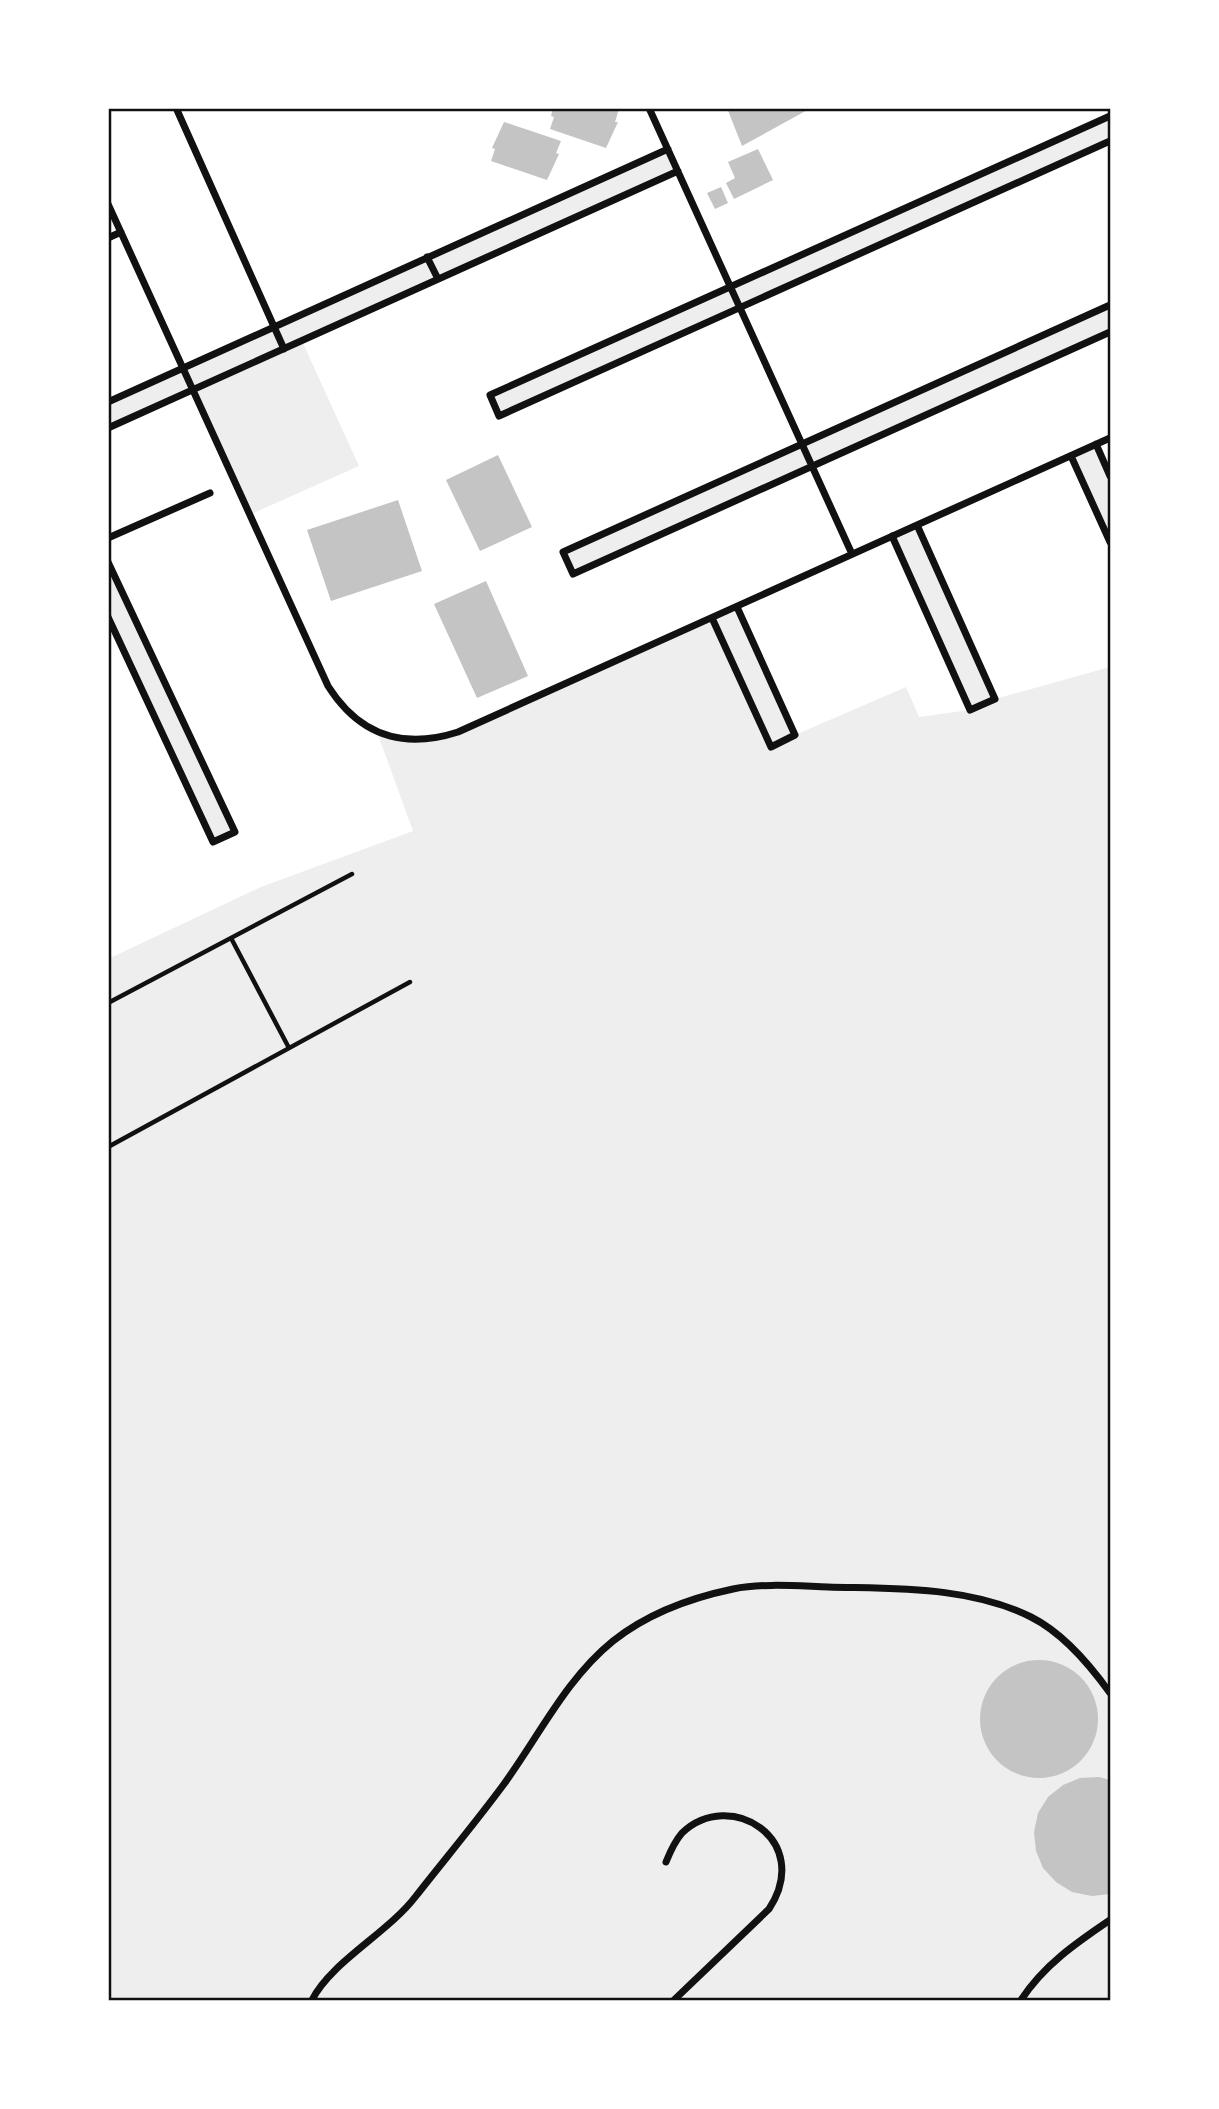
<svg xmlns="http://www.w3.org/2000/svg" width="1219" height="2109" font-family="Raleway,sans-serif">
  <rect width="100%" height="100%" fill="#fff"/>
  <path fill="#eee" d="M1110,116v25l-611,275 -9,-21z
    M667,149l11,22 -376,170 57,125 -110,49 -56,-125 -84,38 -1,-26z
    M1110,305v27l-537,242 -10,-22z
    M1096,444l14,32v66l-39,-86z
    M917,525l78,174 115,-32v1333h-1001l-1,-1041 153,-72 152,-56 -36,-99 14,5h51l295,-130 58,128 111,-48 13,30 51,-7 -78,-174z
    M108,562l127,270 -22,10 -104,-225z"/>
  <path fill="#c4c4c4" d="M553,108l66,1 -4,13h3l-12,26 -56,-19 4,-12 -3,-1z
    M727,108h84l-69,38z
    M504,122l57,19 -5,12 3,1 -12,26 -56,-19 4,-12 -3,-1z
    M758,149l15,31 -39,19 -8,-16 9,-5 -7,-16z
    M721,187l7,16 -13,6 -8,-16z
    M498,455l34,72 -52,24 -34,-71z
    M398,500l24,71 -91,30 -24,-71z
    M486,581l42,95 -51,22 -43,-94z
    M980 1719a59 59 0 1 1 118 0a59 59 0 1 1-118 0Z
    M1099,1777l11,3v114l-18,2 -20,-4 -16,-10 -13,-14 -7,-17 -2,-19 4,-19 10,-16 15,-12 17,-7z"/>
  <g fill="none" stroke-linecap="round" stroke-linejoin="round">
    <path stroke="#111" stroke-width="4.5" d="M108,110l5,-2
      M231,938l58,110
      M108,1003l244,-129
      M108,1147l302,-165"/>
    <path stroke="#111" stroke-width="7" d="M649,108l203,446
      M177,110l107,239
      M1110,116l-620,279 9,21 611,-275
      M108,204l220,482c31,49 74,64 130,46l652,-294
      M108,238l13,-6
      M427,257l11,22
      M1110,305l-547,247 10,22 537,-242
      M108,402l560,-253
      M108,428l570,-257
      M1096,444l14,32
      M1071,456l39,86
      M892,536l78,174 25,-11 -78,-174
      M108,538l102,-45
      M108,562l127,270 -22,10 -105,-225
      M712,618l59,129 24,-12 -58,-128
      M666,1862c4,-10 9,-21 16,-29 48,-46 132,7 87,76l-95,91
      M312,2000c19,-38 76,-67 104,-104 29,-37 60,-74 88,-112 35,-48 62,-105 109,-143 34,-27 77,-43 120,-52 31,-6 64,-3 95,-2 67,2 141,-1 203,30 32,16 59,48 79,76
      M1021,2000c23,-35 55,-57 89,-80"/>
  </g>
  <rect width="1219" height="2109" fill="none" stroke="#ffffff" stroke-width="220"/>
  <rect x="110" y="110" width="999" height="1889" fill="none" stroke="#111" stroke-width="2.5"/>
</svg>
